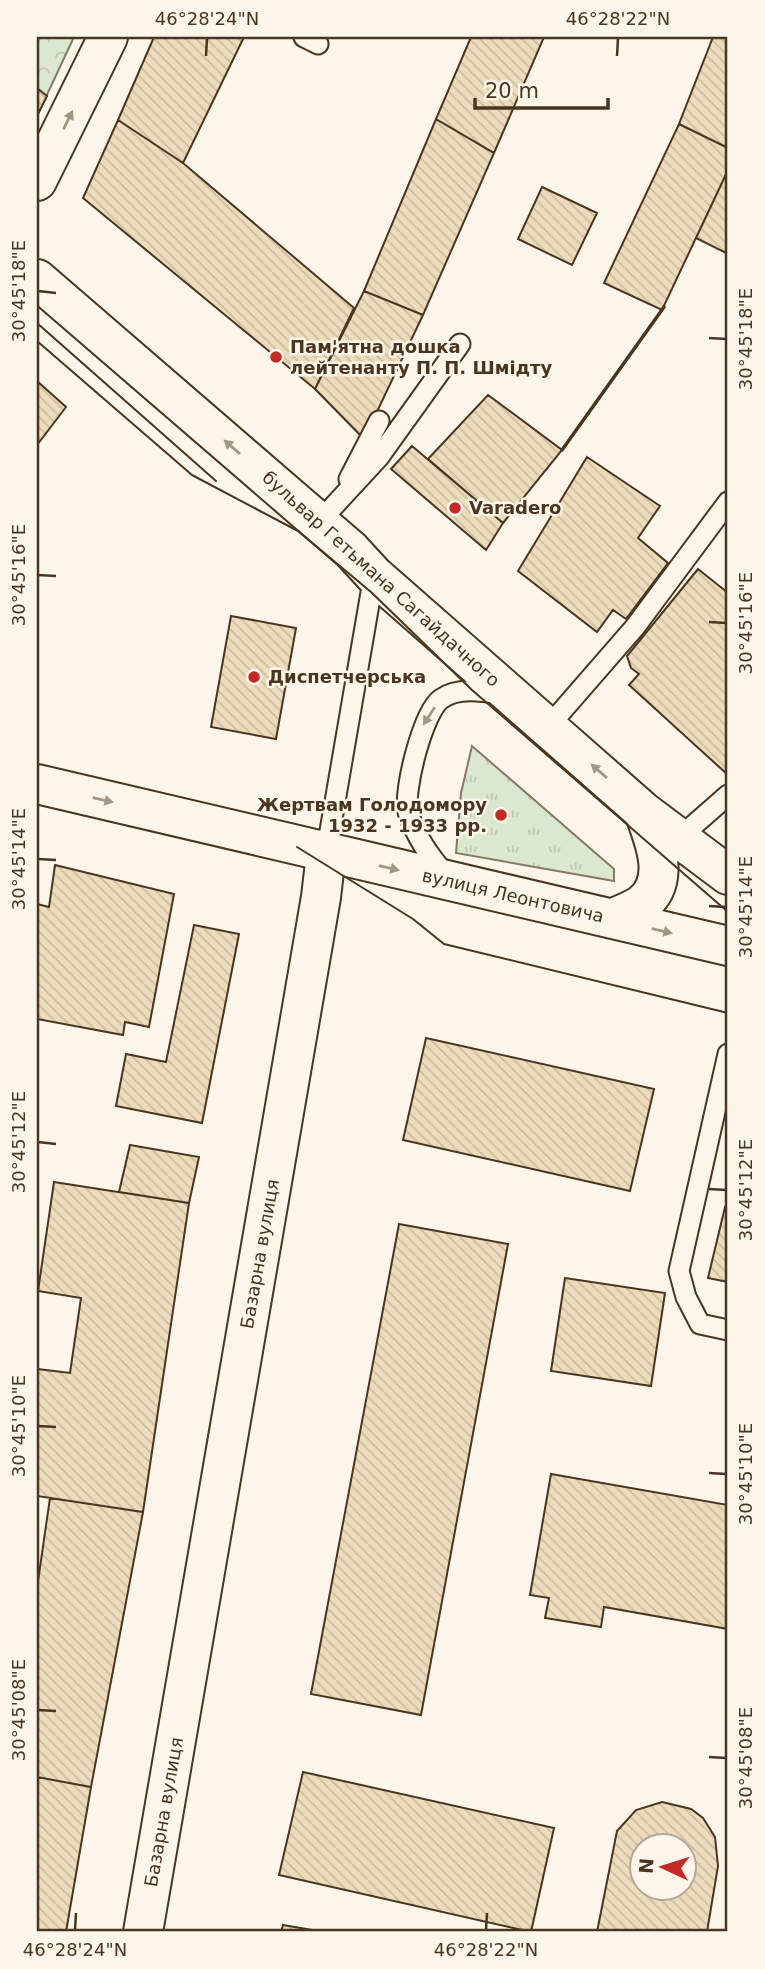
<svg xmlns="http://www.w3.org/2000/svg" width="765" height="1969" font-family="'DejaVu Sans',sans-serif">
  <defs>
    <pattern id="grass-tufts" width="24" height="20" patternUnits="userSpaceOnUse" patternTransform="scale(1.75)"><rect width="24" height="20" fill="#dce7d0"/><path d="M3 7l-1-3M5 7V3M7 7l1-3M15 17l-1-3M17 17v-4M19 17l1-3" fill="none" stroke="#bec7b2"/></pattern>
    <pattern id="forest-crowns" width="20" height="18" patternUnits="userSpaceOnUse" patternTransform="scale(1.75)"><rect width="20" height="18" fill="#dce7d0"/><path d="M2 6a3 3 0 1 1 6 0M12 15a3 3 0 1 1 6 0" fill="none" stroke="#bec7b2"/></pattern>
    <pattern id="building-back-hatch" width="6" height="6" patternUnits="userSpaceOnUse" patternTransform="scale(1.75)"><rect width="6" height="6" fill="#ecdcbc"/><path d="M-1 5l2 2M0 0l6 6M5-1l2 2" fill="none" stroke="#ccbda1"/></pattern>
  </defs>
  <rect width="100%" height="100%" fill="#fbf6e9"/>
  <path fill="url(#grass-tufts)" stroke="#887966" stroke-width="2" d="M472,746l142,123v12l-158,-28 5,-60z"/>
  <path fill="url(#forest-crowns)" stroke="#887966" stroke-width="2" d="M37,37h37l-37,79z"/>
  <path fill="url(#building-back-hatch)" stroke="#4a3520" stroke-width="2" fill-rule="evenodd" d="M154,37h90l-61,126 -65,-43z
    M471,37h73l-50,116 -58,-34z
    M713,37h15v111l-49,-24z
    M37,88l10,8 -10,20z
    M436,119l58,34 -71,162 -59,-24z
    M118,120l65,43 171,145 -39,81 -232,-191z
    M679,124l49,24v22l-66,140 -58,-27z
    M728,170v84l-32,-16z
    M542,187l55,26 -25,52 -54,-26z
    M364,291l59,24 -59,124 -49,-50z
    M37,381l29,26 -29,38z
    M488,395l74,55 -59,73 -75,-64z
    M412,446l91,77 -17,27 -95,-81z
    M587,457l73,49 -22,32 30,25 -42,56 -13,-9 -16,22 -79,-61z
    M698,569l30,24v182l-99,-90 10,-11 -8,-6 -4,-12z
    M231,616l65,12 -20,111 -65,-12z
    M55,865l119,29 -25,133 -24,-5 -2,13 -86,-16v-115l12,3z
    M194,925l45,9 -37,189 -86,-17 10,-52 40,8z
    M426,1038l228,51 -24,102 -227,-51z
    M130,1145l69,12 -10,46 -70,-11z
    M54,1182l135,21 -46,309 -106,-16v-127l33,4 11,-75 -43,-7z
    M725,1207l3,1v74l-20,-4z
    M399,1224l109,20 -87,471 -110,-21z
    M565,1278l100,15 -14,93 -100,-15z
    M551,1474l177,31v124l-124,-22 -3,20 -56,-9 4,-20 -19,-3z
    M50,1498l93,14 -52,275 -54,-10v-189z
    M303,1772l251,56 -23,104 -252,-57z
    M37,1777l54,10 -25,145h-29z
    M662,1802l29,7 12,9 12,19 3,29 -11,66h-110l20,-101 19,-21zM642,1846h42v42h-42z
    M283,1925l41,7h-43z"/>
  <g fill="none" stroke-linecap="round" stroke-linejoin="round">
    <defs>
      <path id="service" d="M304,37l14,7
        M349,479l30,-58
        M319,522l60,-65 81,-113
        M548,727l87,-100 93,-125
        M679,838l49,-43
        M326,854l48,-279
        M447,877c-17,-21 -31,-39 -39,-65 -5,-21 15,-100 33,-113 16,-12 41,-8 59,-5
        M728,1054l-49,217 7,26 14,27 28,6"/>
      <path id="minor" d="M37,181l71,-144
        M143,1932l178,-1035 5,-43"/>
      <path id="tertiary" d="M37,279l314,271 23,25 270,237 84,63
        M37,784l691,162
        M612,919c10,-5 22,-9 30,-15 30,-23 12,-64 2,-92"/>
    </defs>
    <use href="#service" stroke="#4a3520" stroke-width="23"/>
    <use href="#minor" stroke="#4a3520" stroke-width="42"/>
    <use href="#tertiary" stroke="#4a3520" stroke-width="42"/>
    <use href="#service" stroke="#fbf6e9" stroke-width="19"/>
    <use href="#minor" stroke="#fbf6e9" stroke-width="38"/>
    <use href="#tertiary" stroke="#fbf6e9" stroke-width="38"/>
    <path stroke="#4a3520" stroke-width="2" d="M37,323l179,158
      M37,341l155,134 106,56 73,61 101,98 256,222
      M297,847l116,72 31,25 284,69"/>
    <path stroke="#4a3520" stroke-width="3.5" d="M562,450l102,-143"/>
  </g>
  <defs><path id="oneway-solid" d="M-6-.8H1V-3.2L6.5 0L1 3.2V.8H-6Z" transform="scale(1.75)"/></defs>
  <g fill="#a29684">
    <use href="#oneway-solid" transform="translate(68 120) rotate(-64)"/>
    <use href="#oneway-solid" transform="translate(232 447) rotate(-139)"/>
    <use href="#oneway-solid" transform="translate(429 716) rotate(123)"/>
    <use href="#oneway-solid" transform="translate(599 771) rotate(-139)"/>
    <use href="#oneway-solid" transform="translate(103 800) rotate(13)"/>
    <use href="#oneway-solid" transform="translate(389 868) rotate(13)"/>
    <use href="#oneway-solid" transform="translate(662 931) rotate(13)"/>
  </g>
  <path fill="none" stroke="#4a3520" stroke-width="2.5" d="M206,56l1,-18M617,56l1,-18M38,291l18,2M709,338l17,1M38,575l18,1M709,622l17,1M38,859l18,1M709,906l17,1M38,1142l18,2M709,1189l17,1M38,1426l18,1M709,1473l17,1M38,1710l18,1M709,1757l17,1M75,1930l1,-17M486,1930l1,-17"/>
  <g fill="#c62828" stroke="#fbf6e9" stroke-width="2.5">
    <circle cx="276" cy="357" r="7"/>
    <circle cx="455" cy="508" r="7"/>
    <circle cx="254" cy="677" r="7"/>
    <circle cx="501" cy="815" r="7"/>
  </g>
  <g text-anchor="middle" stroke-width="5" stroke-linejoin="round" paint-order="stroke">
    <g font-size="18" font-weight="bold" fill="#4a3520" stroke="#fbf6e9" text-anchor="start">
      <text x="290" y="353">Пам'ятна дошка<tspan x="290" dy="21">лейтенанту П. П. Шмідту</tspan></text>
      <text x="469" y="514">Varadero</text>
      <text x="268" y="683">Диспетчерська</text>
      <text x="487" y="811" text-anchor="end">Жертвам Голодомору<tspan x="487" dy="21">1932 - 1933 рр.</tspan></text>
    </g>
    <g font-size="18" fill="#4a3520" stroke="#fbf6e9">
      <text transform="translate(381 579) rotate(42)" y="6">бульвар Гетьмана Сагайдачного</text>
      <text transform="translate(513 896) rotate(13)" y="6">вулиця Леонтовича</text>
      <text transform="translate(260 1254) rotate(-80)" y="6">Базарна вулиця</text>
      <text transform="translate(164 1812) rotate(-80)" y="6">Базарна вулиця</text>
    </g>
  </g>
  <rect width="765" height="1969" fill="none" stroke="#fbf6e9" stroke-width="77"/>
  <g transform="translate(663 1867) rotate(274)"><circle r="33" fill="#fbf6e9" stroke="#b4a999" stroke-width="2"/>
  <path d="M0-5L12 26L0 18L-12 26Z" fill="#c62828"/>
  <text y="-10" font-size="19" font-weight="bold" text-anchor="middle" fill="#4a3520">N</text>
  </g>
  <path d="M475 98v10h133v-10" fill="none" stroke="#4a3520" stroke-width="3.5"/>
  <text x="485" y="98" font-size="21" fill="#4a3520" stroke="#fbf6e9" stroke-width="5" paint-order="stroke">20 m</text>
  <rect x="38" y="38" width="688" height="1892" fill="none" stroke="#4a3520" stroke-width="2.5"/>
  <g font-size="18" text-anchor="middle" fill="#4a3520">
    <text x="207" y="25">46°28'24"N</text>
    <text x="618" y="25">46°28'22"N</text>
    <text transform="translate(19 291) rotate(-90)" y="6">30°45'18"E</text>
    <text transform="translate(746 339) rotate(-90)" y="6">30°45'18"E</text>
    <text transform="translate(19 575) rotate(-90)" y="6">30°45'16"E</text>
    <text transform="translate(746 623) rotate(-90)" y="6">30°45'16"E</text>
    <text transform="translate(19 859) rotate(-90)" y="6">30°45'14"E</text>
    <text transform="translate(746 907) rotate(-90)" y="6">30°45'14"E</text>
    <text transform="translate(19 1142) rotate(-90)" y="6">30°45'12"E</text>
    <text transform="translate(746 1190) rotate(-90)" y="6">30°45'12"E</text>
    <text transform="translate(19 1426) rotate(-90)" y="6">30°45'10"E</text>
    <text transform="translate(746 1474) rotate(-90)" y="6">30°45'10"E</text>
    <text transform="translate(19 1710) rotate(-90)" y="6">30°45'08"E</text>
    <text transform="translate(746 1758) rotate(-90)" y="6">30°45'08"E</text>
    <text x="75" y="1956">46°28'24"N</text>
    <text x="486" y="1956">46°28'22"N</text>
  </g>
</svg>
